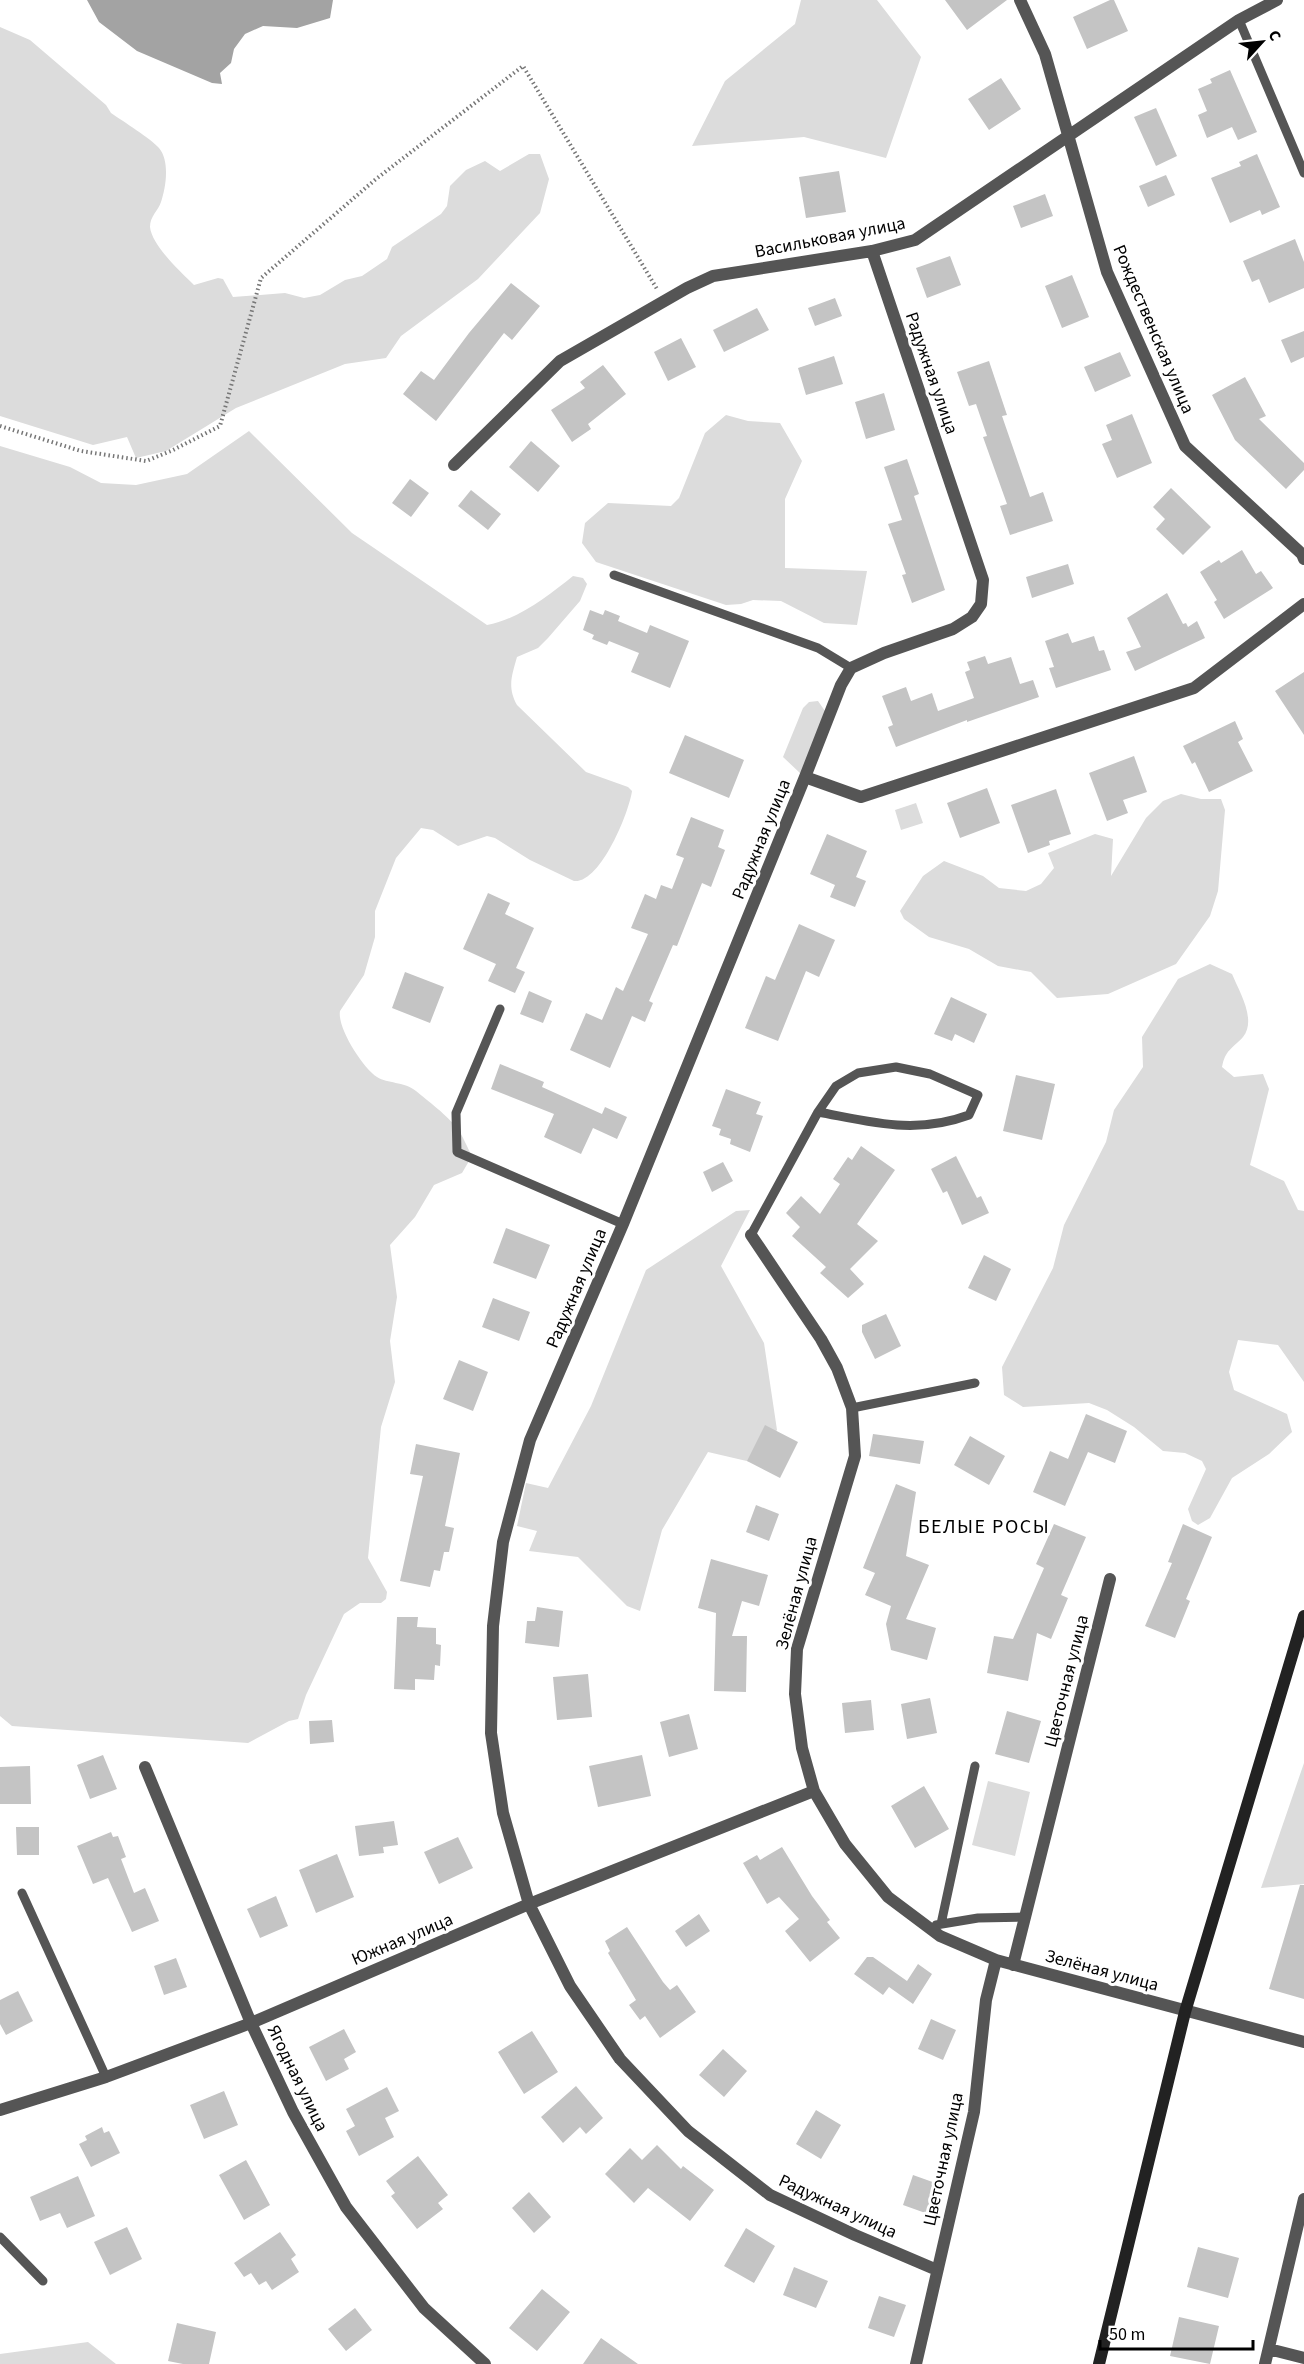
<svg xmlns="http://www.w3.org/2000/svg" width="1304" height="2364" font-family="'Source Sans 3',sans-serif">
  <rect width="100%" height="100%" fill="#fff"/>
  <path fill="#dcdcdc" d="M801,0h76l44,57 -35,101 -82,-21 -112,9 33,-65 70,-57z
    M0,27l30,13 76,65 5,8c13,9 39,25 48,35 11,13 7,39 2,54 -3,9 -11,14 -11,25 2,19 31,45 44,58l24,-7 5,1 10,18 52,-4 19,5 16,-3 25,-15 17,-4 25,-17 5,-12 49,-33 6,-8 3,-20 16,-16 19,-9 15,10 29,-17h11l9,25 -9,34 -62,66 -77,57 -15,22 -41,6 -109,44 -70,43 -30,7 -9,-21 -34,8 -93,-29z
    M726,415l22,6 32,2 22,38 -17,38v69l82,3 -10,54 -33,-2 -43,-22 -28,-1 -12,4 -15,1 -130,-43 -14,-19 3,-20 23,-20 63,3 8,-8 26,-65z
    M249,431l103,102 135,92c32,-6 61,-29 86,-49l10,2 4,6 -7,17 -32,37 -10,10 -21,9c-5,18 -10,30 0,48l69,67 42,15 4,4c-3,22 -32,93 -58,90l-44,-21 -35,-22 -8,-2 -29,10 -25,-16 -12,-2 -25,30 -21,53v26l-11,38 -24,36c-3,17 23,57 37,66 11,7 26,4 39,14 11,9 32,25 41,37 6,8 10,19 15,28l-10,17 -28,12 -19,32 -25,28 7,52 -7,44 5,41 -14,45 -13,131 19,34 -1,7 -5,4h-21l-16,11 -38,81 -8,24 -9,2 -41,22 -236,-17 -12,-10v-1270l70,21 31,16 35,2 51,-11z
    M818,701l7,10 -24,63 -18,-17 20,-49 6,-6z
    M1181,794l20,5h20l4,11 -7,81 -8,25 -34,48 -68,30 -51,4 -26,-26 -33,-6 -29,-17 -40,-12 -25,-18 -4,-8 23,-35 21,-15 39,15 16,12 27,3 15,-7 13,-16 -6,-15 47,-19 18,5 -2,37 35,-58 17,-17z
    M916,803l7,20 -22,7 -6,-20z
    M1210,964l22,10c7,17 25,46 11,63 -11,12 -18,13 -21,30l12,10 29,-3 6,15 -19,76 34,16 14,29 6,1v171l-26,-37 -40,-5 -9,32 5,18 53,24 5,18 -23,22 -37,24 -22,40 -12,7 -6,-4 -4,-12 18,-40 -4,-8 -17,-8 -22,-2 -29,-24 -27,-17 -18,-7 -66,4 -19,-12 -2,-28 51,-99 11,-43 42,-83 8,-32 29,-43 -1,-30 36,-58z
    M750,1210l-29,56 43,77 13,87 -26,32 -43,-10 -46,78 -22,81 -13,-5 -49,-49 -49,-6 8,-20 -20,-5 9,-43 22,5 43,-82 55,-136 90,-59z
    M1304,1763v121l-43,4z
    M988,1781l42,11 -15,64 -43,-11z
    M88,2342l28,22h-116v-10z"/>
  <path fill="#a3a3a3" d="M87,0h246l-3,18 -33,10 -34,-2 -18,8 -11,15 -3,14 -11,10 2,11 -10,-1 -75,-32 -38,-29z"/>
  <path fill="#c4c4c4" d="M945,0h62l-40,30z
    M1110,0h4l14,31 -41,18 -14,-32z
    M1230,70l27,62 -19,8 -6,-13 -25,11 -9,-23 9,-4 -9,-22 14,-6 -2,-4z
    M1001,78l20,31 -32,21 -21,-31z
    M1156,108l21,48 -21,10 -22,-49z
    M1257,154l23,53 -18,8 -2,-5 -30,13 -19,-45 30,-12 -2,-4z
    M839,171l7,41 -40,6 -7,-41z
    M1166,175l9,20 -27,12 -9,-21z
    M1045,194l8,22 -32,12 -8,-22z
    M1295,239l9,23v26l-35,15 -10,-24 -7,3 -9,-21z
    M950,256l11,29 -34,13 -11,-30z
    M1072,275l17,42 -27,11 -17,-42z
    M511,283l29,23 -28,34 -8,-7 -68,88 -33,-27 18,-23 13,9 35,-47z
    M835,298l7,18 -27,10 -7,-18z
    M757,308l12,22 -45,22 -11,-22z
    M1304,331v26l-13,6 -10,-23z
    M681,338l15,29 -28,14 -14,-29z
    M1120,352l11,24 -36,16 -11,-25z
    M834,356l9,28 -37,11 -8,-27z
    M989,361l18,54 -5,1 28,81 13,-5 10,29 -43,14 -10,-29 7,-2 -24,-67 4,-1 -11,-32 -7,2 -12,-34z
    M603,365l23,29 -38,30 3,5 -19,13 -21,-32 34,-22 -5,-6z
    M1245,377l21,39 -7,3 45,44v7l-18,19 -51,-49 -23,-45z
    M884,393l11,37 -29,9 -11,-37z
    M1132,414l20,49 -35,15 -15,-34 10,-4 -6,-15z
    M531,441l29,25 -22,26 -29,-25z
    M907,459l12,35 -5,2 31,94 -33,13 -10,-28 4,-1 -18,-50 14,-4 -18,-53z
    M410,479l19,14 -18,24 -19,-14z
    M1171,488l40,39 -28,28 -27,-26 9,-10 -12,-12z
    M471,490l30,24 -13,16 -30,-24z
    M1242,550l14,24 5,-3 12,17 -49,31 -10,-17 3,-2 -17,-28 19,-12 2,3z
    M1068,564l6,20 -42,14 -6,-21z
    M1167,593l16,31 3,-1 2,4 9,-6 8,17 -70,33 -9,-19 15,-5 -14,-29z
    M590,610l13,5 2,-5 15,6 -2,5 29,12 3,-8 39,16 -19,47 -39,-16 8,-19 -30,-12 -2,4 -15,-6 2,-4 -11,-5z
    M1068,633l4,10 22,-7 5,15 5,-1 7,20 -55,18 -7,-20 5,-1 -9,-26z
    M985,656l3,8 23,-7 9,27 13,-4 6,17 -72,25v-2l-71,27 -8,-20 5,-2 -11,-29 24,-9 5,14 21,-8 6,18 36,-13 -9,-26 5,-2 -3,-8z
    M1304,672v63l-29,-44z
    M1235,721l8,18 -5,3 15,29 -44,21 -14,-30 -3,2 -9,-18z
    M685,735l59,25 -15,38 -60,-25z
    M1134,756l13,36 -24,8 5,13 -21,8 -18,-48z
    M987,788l13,35 -40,15 -13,-35z
    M1056,789l15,45 -22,7 1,4 -22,8 -17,-48z
    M691,817l33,13 -6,17 7,3 -14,37 -9,-4 -25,63 -4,-1 -24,56 4,2 -8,19 -13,-6 -22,52 -40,-18 16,-37 16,7 14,-33 7,4 25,-57 -17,-6 14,-34 11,5 5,-14 11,4 12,-31 -8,-3z
    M827,834l40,17 -11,26 10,4 -11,26 -25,-10 5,-12 -25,-11z
    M488,893l22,10 -5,11 29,14 -18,40 9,4 -10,21 -27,-12 8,-17 -33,-15z
    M799,924l36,16 -16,37 -13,-6 -28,70 -33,-13 21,-52 9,4z
    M405,972l39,15 -14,36 -38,-15z
    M529,991l23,10 -9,22 -23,-9z
    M951,997l36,17 -13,29 -19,-9 -3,7 -18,-7z
    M500,1064l44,18 -2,5 60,27 3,-7 22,10 -10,22 -24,-11 -12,26 -37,-17 10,-23 -63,-25z
    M1016,1075l39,9 -13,56 -39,-9z
    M726,1089l35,13 -5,12 7,2 -13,36 -20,-8 1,-5 -12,-4 2,-6 -9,-3z
    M861,1146l34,24 -38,54 21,17 -28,28 14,15 -16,14 -28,-25 6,-6 -34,-31 8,-9 -14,-14 15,-17 19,18 20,-30 -7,-5 15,-22 4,3z
    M956,1156l21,42 4,-2 8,17 -27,12 -15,-34 -4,2 -12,-24z
    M723,1162l10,19 -21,11 -9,-20z
    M506,1228l44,17 -14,34 -43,-16z
    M984,1255l27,14 -15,32 -28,-13z
    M493,1298l37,14 -11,29 -37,-14z
    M886,1314l15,32 -26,13 -13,-27v-7z
    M459,1360l29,12 -15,39 -30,-12z
    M1086,1414l41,17 -12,32 -27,-11 -23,54 -32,-14 17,-41 18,8z
    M765,1425l33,17 -18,36 -33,-17z
    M873,1434l51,7 -4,23 -51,-8z
    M970,1436l35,20 -16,29 -35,-20z
    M416,1444l44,9 -15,73 9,2 -5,24h-5l-4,19 -6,-1 -4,17 -30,-6 23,-105 -13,-2z
    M896,1484l20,8 -10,64 23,9 -23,54 30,9 -9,32 -36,-10 -5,-26 5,-18 -26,-11 10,-22 -12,-5z
    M756,1505l23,9 -10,27 -23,-9z
    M1054,1524l32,13 -25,58 7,3 -17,41 -14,-6 -9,48 -41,-8 7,-37 19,3 31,-71 -8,-4z
    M1183,1524l29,13 -26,62 4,2 -15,37 -30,-12 27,-63 -4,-1z
    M711,1559l57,16 -9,31 -17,-5 -10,35h15l-1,56 -32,-1 2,-78 -18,-5z
    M537,1607l26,4 -4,36 -34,-4 2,-22h8z
    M397,1617h21l-1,10 19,1v16l5,1 -1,21 -5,-1 -1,15 -19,-1v11l-21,-1z
    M588,1674l4,43 -35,3 -4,-43z
    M930,1698l7,35 -30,6 -6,-35z
    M871,1700l3,30 -29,3 -3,-30z
    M1007,1711l34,10 -12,42 -34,-9z
    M689,1714l9,35 -29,8 -9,-35z
    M332,1720l2,22 -24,2 -1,-23z
    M103,1755l14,34 -27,10 -13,-34z
    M642,1755l9,41 -53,11 -9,-41z
    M30,1766l1,38h-31v-37z
    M924,1786l25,43 -34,19 -24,-42z
    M394,1821l4,24 -15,2 1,6 -25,3 -4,-30z
    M16,1827h23v28h-22z
    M111,1832l2,5 5,-1 8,21 -5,2 13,34 11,-5 14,33 -27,11 -24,-54 -15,6 -16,-38z
    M458,1837l15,31 -34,16 -15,-32z
    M782,1847l30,49 18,24 -3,2 13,16 -30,24 -25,-31 14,-12 -20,-22 -12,7 -24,-41 14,-8 3,5z
    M337,1854l17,43 -38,16 -17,-43z
    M1300,1885h4v114l-35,-10z
    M276,1896l12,30 -28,12 -13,-29z
    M699,1914l11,17 -24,16 -11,-16z
    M627,1927l36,55 7,8 7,-5 19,27 -36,26 -15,-22 -5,4 -11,-15 7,-5 -28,-47 2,-2 -5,-10z
    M867,1957h6l34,24 11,-17 14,10 -19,30 -24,-17 -6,8 -29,-21z
    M176,1958l11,29 -23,8 -10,-29z
    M18,1991l15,30 -27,14 -6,-11v-24z
    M931,2019l25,11 -13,30 -25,-11z
    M344,2029l12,23 -12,7 5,10 -23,12 -17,-34z
    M532,2031l26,41 -34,22 -26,-42z
    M723,2049l24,22 -23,26 -25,-22z
    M576,2086l27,32 -17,16 -6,-7 -17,16 -22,-26z
    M387,2087l12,24 -14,7 9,19 -35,19 -13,-25 9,-5 -9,-17z
    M224,2091l14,34 -34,14 -14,-34z
    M816,2110l25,15 -20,34 -25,-15z
    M102,2127l2,6 5,-2 11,22 -29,14 -12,-23 8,-4 -2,-4z
    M657,2145l24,24 2,-3 31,24 -24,31 -42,-33 -14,15 -29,-29 25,-26 12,12z
    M418,2156l30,39 -10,8 5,6 -26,20 -26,-33 4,-3 -9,-12z
    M246,2160l24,45 -26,15 -25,-45z
    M913,2175l28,10 -10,30 -28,-10z
    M78,2176l17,40 -28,12 -7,-15 -20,8 -10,-24z
    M529,2192l22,25 -17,16 -22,-25z
    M127,2227l15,32 -32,16 -16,-33z
    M746,2228l29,18 -21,37 -30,-17z
    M280,2232l16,23 -5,4 8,13 -27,18 -6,-9 -7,4 -8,-12 -7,4 -10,-14z
    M1198,2247l41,11 -11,40 -41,-11z
    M794,2267l34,14 -12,27 -33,-13z
    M542,2289l28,23 -33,39 -28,-23z
    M879,2296l27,9 -12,32 -26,-9z
    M355,2308l17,22 -26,21 -18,-22z
    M1179,2317l40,9 -9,38 -40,-8z
    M177,2323l39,9 -7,32h-26l-15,-3z
    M601,2338l37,26h-55z"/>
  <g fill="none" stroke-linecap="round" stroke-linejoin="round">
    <path stroke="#777" stroke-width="4" stroke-dasharray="1.5 3" stroke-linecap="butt" d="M0,426l81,25 65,10 25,-10 49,-25 41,-148 115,-99 147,-113 134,223"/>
    <path stroke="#555" stroke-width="9" d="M1239,20l65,153
      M614,575l204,73 33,20
      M500,1009l-44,104 1,39 166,72
      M751,1235l67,-123c54,10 97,23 151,3l9,-20 -48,-21 -34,-7 -38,6 -22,13 -18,26
      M852,1408l123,-25
      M22,1893l84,184
      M941,1924l34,-158
      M936,1925l42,-7 47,-1
      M0,2237l43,44"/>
    <path stroke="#555" stroke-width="12" d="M1020,0l25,54 62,218 78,174 117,108 2,5
      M872,251l111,329 -2,24 -9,13 -19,12 -69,24 -33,15 -10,17 -36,92 -182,447 -93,216 -27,102 -10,84 -2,107 12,80 26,91 41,82 50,73 68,72 82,64 85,40 82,35
      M454,465l106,-104 127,-73 26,-12 159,-25 43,-11 324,-220 38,-20
      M805,777l56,20 333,-109 110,-84
      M751,1235l70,104 16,29 15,40 3,48 -58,193 -2,45 7,54 12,43 31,53 43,53 52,39 56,24 308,82
      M145,1767l106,256 42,89 53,95 78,101 61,56
      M1013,1965l97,-386
      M0,2110l106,-33 145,-54 278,-119 285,-113
      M1269,2349l35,9
      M916,2364l58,-252 12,-112 10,-40
      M1265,2364l39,-165"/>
    <path stroke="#222" stroke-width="12" d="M1099,2364l86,-352 119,-396"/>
  </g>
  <g text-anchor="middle" stroke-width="6" stroke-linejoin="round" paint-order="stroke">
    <g font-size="18" fill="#000" stroke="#fff">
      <text transform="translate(830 237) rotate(-11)" y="6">Васильковая улица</text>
      <text transform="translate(1154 329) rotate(67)" y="6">Рождественская улица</text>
      <text transform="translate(932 373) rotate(71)" y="6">Радужная улица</text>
      <text transform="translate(761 839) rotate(-68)" y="6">Радужная улица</text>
      <text transform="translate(576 1288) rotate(-67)" y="6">Радужная улица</text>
      <text transform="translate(796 1593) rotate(-75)" y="6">Зелёная улица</text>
      <text transform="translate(1066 1681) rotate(-76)" y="6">Цветочная улица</text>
      <text transform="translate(402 1939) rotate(-23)" y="6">Южная улица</text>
      <text transform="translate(1102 1970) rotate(15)" y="6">Зелёная улица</text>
      <text transform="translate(298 2078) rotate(64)" y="6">Ягодная улица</text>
      <text transform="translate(943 2159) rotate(-78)" y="6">Цветочная улица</text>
      <text transform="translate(838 2206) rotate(25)" y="6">Радужная улица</text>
    </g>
    <g font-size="20" letter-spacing="1.5" fill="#000" stroke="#fff">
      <text x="984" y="1533">БЕЛЫЕ РОСЫ</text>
    </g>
  </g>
  <g transform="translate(1262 42) rotate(63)" stroke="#ffffff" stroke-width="4.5" paint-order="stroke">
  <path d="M0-4.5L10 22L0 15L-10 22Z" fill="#000000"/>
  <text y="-9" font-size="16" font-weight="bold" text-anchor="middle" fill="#000000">С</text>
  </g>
  <path d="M1100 2340v9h153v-9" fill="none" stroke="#000000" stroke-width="3"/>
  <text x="1109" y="2340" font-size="18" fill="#000000" stroke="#ffffff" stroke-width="4.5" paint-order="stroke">50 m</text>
</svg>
